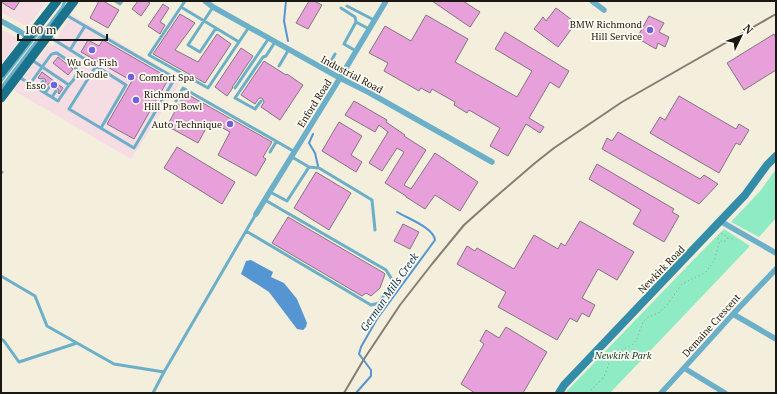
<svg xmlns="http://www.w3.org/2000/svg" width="777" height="394" font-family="'PT Serif',serif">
  <rect width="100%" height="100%" fill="#f4eedc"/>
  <path fill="#f6dce3" d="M1,1h46l-19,26 -27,-15z
    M71,14l111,66 -51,79 -77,-45 -38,-22 -2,-3 34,-43h5z
    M1,29l19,11 -19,24z"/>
  <path fill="#8febc3" d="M776,169v49l-17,19 -28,-15 30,-32z
    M724,229l26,17 -140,147h-45l135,-140z"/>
  <path fill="#5596d2" d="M251,260l22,12 -2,5 13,6 13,16 10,24 -1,4 -3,3 -6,-1 -28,-37 -28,-18 5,-13z"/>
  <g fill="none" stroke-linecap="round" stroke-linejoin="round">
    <path stroke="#5596d2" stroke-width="2" d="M286,1l-2,20 4,20
      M313,134l-4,9 6,10 3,13
      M356,393l15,-17v-6l-12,-16 2,-7 16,-28 58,-79c-1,-12 -28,-22 -38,-28"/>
  </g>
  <path fill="#e7a0d9" stroke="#857681" d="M1,1h19l-6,9 -13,-8z
    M99,1h4l16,9 -11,18 -18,-10z
    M138,1h9l3,2 -9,13 -9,-7z
    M309,1h5l8,4 -14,24 -12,-6z
    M432,1h31l17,11 -10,15z
    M163,4l6,4 -9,14 5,3 -5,9 -12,-8z
    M556,8l20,15 -18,24 -24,-18 9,-12 3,4z
    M180,14l15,9 -20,27 23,12 19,-28 14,10 -26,39 -52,-29z
    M426,15l42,24 -13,23 62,35 15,-26 -37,-22 10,-17 64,39 -10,17 -9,-6 -21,36 15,9 -4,6 -14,-9 -18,32 -18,-10 10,-18 -31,-18 -2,3 -13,-8 1,-3 -23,-13 -2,4 -9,-5 -2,3 -35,-20 4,-8 -19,-10 16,-27 26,15z
    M649,16l15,7 -5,9 10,5 -4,10 -7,-4 -2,6 -19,-11z
    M774,34l2,4v32l-32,20 -17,-27z
    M88,40l11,6 4,-6 66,38 -35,61 -27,-15 25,-43 -51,-29z
    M241,48l12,8 -20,30 -1,3 -5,7 -12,-9z
    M58,57l15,12 -5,6 -15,-12z
    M264,61l22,14 1,-1 16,11 -23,35 -19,-13 3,-5 -2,-4h-3l-4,6 -14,-9z
    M42,72l21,16 -4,6 -1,-1 1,-2 -1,-2 -2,-1 -3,1 -1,-1 1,-2 -1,-2 -2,-1 -3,2 -2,-2 1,-2 -1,-2 -2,-1 -2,1 -3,-1z
    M185,93l87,49 -9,15 3,2 -10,17 -38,-21 12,-23 -20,-11 -12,22 -31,-17z
    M679,96l57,33 3,-5 10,6 -9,15 -4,-2 -17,30 -69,-40 10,-16 5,3z
    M354,101l33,19 -1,2 19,13 -1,1 22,14 -22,35 7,4 24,-36 43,29 -18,29 -25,-16 -10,14 -19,-12v-1l-21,-13 19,-31 -7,-4 -15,23 -13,-8 19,-31 -9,-7 -4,7 -30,-17z
    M339,122l23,14 -11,19 11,7 -6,10 -34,-21z
    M618,132l82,47 4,-4 14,9 -19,20 -97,-55 5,-11 5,3z
    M177,147l58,35 -13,22 -58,-36z
    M597,164l77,45 -2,3 7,4 -15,26 -31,-18 8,-14 -52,-31z
    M316,172l35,21 -22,37 -35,-22z
    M288,217l96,56 1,1 -5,14 -9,8 -5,-3 -4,3 -90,-53z
    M580,221l54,31 -17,28 -19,-11 -16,29 13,7 -6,12 -7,-4 -5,9 -7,-4 -13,22 -59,-33 8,-15 -49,-28 10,-18 8,5 2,-3 37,21 20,-34 24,14 3,-6 4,3z
    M403,224l16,8 -9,17 -16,-8z
    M506,327l41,25 -24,41h-48l-14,-9 23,-40 -4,-3 6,-11 13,8z"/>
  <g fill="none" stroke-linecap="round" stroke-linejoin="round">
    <path stroke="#9c978a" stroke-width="1" stroke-dasharray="1 3" stroke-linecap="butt" d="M728,238l-3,3 -2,1 -5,-3v-3l3,-3 3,1 4,4 6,1
      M588,393l16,-16 7,-19 8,-7 13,-6 4,-4 7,-19 4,-4 13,-6 7,-7 15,-21 24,-12 6,-8 3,-6 5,-18"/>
    <path stroke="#6bb0c8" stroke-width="3" d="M115,1l5,3 2,-3
      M185,1l-36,54 59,33 41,-61
      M347,6l27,14
      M181,7l58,35
      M213,7l-25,38 12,7 16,-24
      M341,8l14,9 1,5
      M48,36l48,30 -27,43 65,39 41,-70 -109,-63
      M70,50l15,-24
      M356,51l-12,-7 12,-22 13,7
      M96,66l30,19 -25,43
      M279,66l10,-17
      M326,70l9,-16
      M19,77l39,24 11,-16 -37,-25
      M1,81l37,-48
      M30,84l20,-28c2,-3 4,-3 7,-3 5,4 23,14 20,21 -2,4 -5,8 -8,11
      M1,88l61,-80 3,-7
      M38,88l5,-7
      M235,88l34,-50
      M45,93l5,-7
      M52,97l4,-6
      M176,101l7,-13 112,64
      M261,101l-6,8 -20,-11 28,-41 3,-1 9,-14
      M270,152l6,-10
      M309,167l10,1 53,32 3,30
      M1,172h1l-1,1
      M270,192l17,9 22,-34 -17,-10
      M256,214l-10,17 125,74 8,-2 14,-22 -7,-11 -121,-70
      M1,276l34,20 12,30 67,38 50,8
      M1,339l3,2 15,21 58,-19
      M153,393l11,-21 82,-141"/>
    <path stroke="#6bb0c8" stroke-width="5.5" d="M205,1l8,6 127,71 28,14 124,70
      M592,1l12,9
      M1,21l18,10 9,6
      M256,214l84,-136 46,-77
      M720,221l56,32
      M733,314l43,25
      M684,368l41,25
      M661,393l23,-25 49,-54 43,-45"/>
    <path stroke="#338da9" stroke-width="8" d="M559,393l5,-8 181,-190 22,-30 9,-9"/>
    <path stroke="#1a738c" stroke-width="9" d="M1,73l56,-72
      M1,98l73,-97"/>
    <path stroke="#827e73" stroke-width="2" d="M344,393l20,-34 36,-54 32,-41 32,-39 28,-25 43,-37 19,-15 31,-21 37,-25 154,-88"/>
  </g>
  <g fill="#6e62dc" stroke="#fffbf0" stroke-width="1.5">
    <circle cx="650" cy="30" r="4"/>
    <circle cx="92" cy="50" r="4"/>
    <circle cx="131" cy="77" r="4"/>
    <circle cx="54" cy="85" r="4"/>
    <circle cx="136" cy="100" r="4"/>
    <circle cx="230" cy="124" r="4"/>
  </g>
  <g text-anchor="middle" stroke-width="3.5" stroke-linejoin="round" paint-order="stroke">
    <g font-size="10" fill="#1a1812" stroke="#fffbf0" text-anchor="end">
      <text x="642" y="28">BMW Richmond<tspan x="642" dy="12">Hill Service</tspan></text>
      <text x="92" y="66" text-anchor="middle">Wu Gu Fish<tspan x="92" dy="12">Noodle</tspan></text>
      <text x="139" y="81" text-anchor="start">Comfort Spa</text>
      <text x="46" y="89">Esso</text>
      <text x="144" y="98" text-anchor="start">Richmond<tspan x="144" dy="12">Hill Pro Bowl</tspan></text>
      <text x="222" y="128">Auto Technique</text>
    </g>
    <g font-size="10" fill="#1a1812" stroke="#fffbf0">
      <text transform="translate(352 74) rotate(28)" y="4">Industrial Road</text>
      <text transform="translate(314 103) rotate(-58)" y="4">Enford Road</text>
      <text transform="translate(661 269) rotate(-46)" y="4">Newkirk Road</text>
      <text transform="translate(711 325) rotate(-48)" y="4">Demaine Crescent</text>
    </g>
    <g font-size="10" font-style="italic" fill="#0f3b2b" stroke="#fffbf0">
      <text x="623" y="359">Newkirk Park</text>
    </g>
    <g font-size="11" font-style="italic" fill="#003158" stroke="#fffbf0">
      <text transform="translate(389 292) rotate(-55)" y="4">German Mills Creek</text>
    </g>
  </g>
  <rect width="777" height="394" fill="none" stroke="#1a1812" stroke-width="4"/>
  <g transform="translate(741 36) rotate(47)" stroke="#fffbf0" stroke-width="3" paint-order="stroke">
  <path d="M0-3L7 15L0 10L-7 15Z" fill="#1a1812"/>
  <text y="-6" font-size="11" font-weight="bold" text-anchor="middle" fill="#1a1812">N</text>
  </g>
  <path d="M18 34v6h89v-6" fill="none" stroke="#1a1812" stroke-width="2"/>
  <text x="24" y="34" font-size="12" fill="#1a1812" stroke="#fffbf0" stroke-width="3" paint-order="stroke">100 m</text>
</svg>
